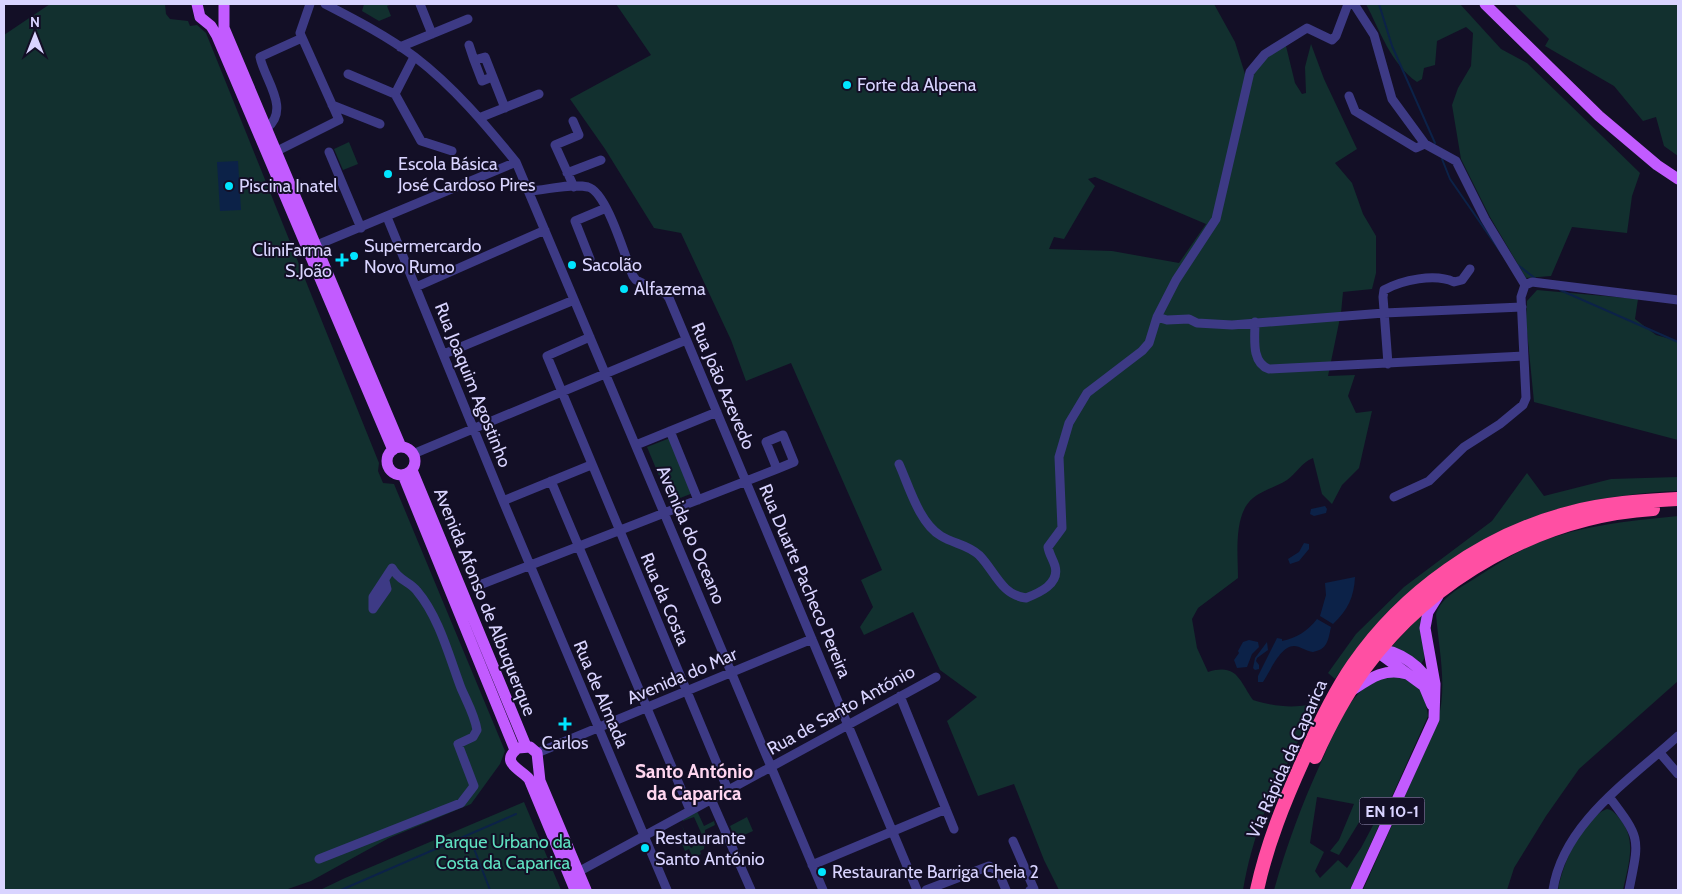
<svg xmlns="http://www.w3.org/2000/svg" width="1682" height="894" font-family="Cabin,sans-serif">
  <rect width="100%" height="100%" fill="#130f26"/>
  <path fill="#12302f" fill-rule="evenodd" d="M50,4h115l1,10 4,5 18,2 2,5 7,-1 9,8 173,430 -1,8 5,12 11,1 111,267 -5,13 -29,40 -82,34 -78,43 -26,9h-281v-855z
    M364,4h28l-5,2 4,10 -12,5 -17,-10z
    M616,4h598l21,38 10,32 7,2 9,-14 24,-20 10,41 7,11 4,-1 -1,-26 6,-23 13,35 33,70 -22,14 17,20 11,31 13,22v37l-4,16 -29,3 -2,21 -13,63 27,-1 -7,21 8,17 16,-2 -13,57 -17,17 -10,19 -10,-10 -9,-36c-12,5 -16,15 -26,22 -11,7 -24,10 -34,18 -20,16 -15,57 -15,80l-40,30 -6,11 5,29 11,24c29,-9 31,8 45,28 20,6 36,8 56,5l11,-18c-14,45 -39,86 -57,129 -9,24 -16,50 -20,74h-184l-15,-30 -30,-76 -36,12 -31,-75 30,-24 -37,-27 -27,-58 -49,23 -4,-8 13,-20 -12,-27 21,-10 -91,-207 -45,18 -15,-41 -50,-107 -27,-5 -49,-79 -35,-50 81,-44zM1095,177l111,47 -27,39 -67,-12 -63,-2 5,-12 10,2 31,-53 -7,-7z
    M1366,4h94l41,45 26,14 113,110 -8,23 -5,37 -55,-6 -21,49 -25,2 -36,-61 -29,-58 -9,-54 6,-17 13,-22 2,-33 -7,-6 -29,14 -2,24 -11,3 -2,11 -5,3c-26,-18 -37,-51 -51,-78z
    M1514,4h164v152l-14,-10 -8,-29 -13,4 -29,-35 -69,-40 4,-7z
    M349,142l9,22 -15,6 -9,-21z
    M1537,290l101,9 -3,20 21,16 22,6v99l-144,-38 -8,-81 1,-20z
    M670,438l23,55 -23,9 -23,-55z
    M1527,473l17,23 67,-17 67,-2v14c-34,1 -72,6 -105,14 -55,12 -125,54 -167,90 -28,23 -50,54 -71,84l-7,-6 28,-39 48,-47 88,-66z
    M1678,516v165l-99,88 -33,47 -32,52 -7,22h-144l74,-166c11,-37 2,-72 -1,-110 5,-16 23,-26 38,-35 17,-11 34,-22 52,-31 47,-22 101,-27 152,-32z
    M1424,612v47l-3,5 -29,-18z
    M1383,676c32,-1 41,9 45,40l-78,174h-76c13,-46 29,-89 49,-132 9,-21 19,-47 35,-64 7,-8 16,-13 25,-18zM1317,797l37,7 -15,36 -9,11 9,4 30,-49 11,6 -19,36 -14,20 -9,-8 -18,18 -5,-7 9,-19 -14,-9z
    M524,802l37,88h-241l25,-12z
    M1607,809c6,1 9,5 12,9 19,21 9,48 4,72h-65c4,-25 24,-72 49,-81z
    M697,811l7,15 10,-5 1,4 -10,5 -1,19 -4,2 1,3 -8,4 -4,-9 -4,2 -3,-7 5,-2 4,6 2,-1 -14,-26 12,21 12,-5 -9,-20 -11,4 -1,-2z
    M747,817l6,14 -18,8 -5,-13z"/>
  <path fill="#0c2248" d="M238,161l3,49 -21,1 -3,-49z
    M1325,506l2,3 -1,4 -12,3 -4,-2 1,-5z
    M1304,543l5,1v5l-10,12 -9,3 -2,-5 11,-7z
    M1355,577c-1,20 -7,33 -22,47l-13,-8 6,-21 -1,-12z
    M1317,619l14,8c-3,13 -3,22 -18,25 -7,-1 -13,-6 -19,-6 -14,0 -24,26 -31,36h-5v-6l19,-38 5,1v2c14,-3 26,-10 35,-22z
    M1249,640l9,2 1,5 -7,7 -5,13 -10,1 -3,-8 5,-7 -1,-2 5,-9z
    M1267,642l1,8 -11,8 -1,3 3,4v4l-4,1 -2,-2 2,-10z"/>
  <g fill="none" stroke-linecap="round" stroke-linejoin="round">
    <path stroke="#0c2248" stroke-width="2" d="M1379,4l13,42 43,97
      M1442,159l8,20 52,75
      M1518,265l18,14
      M1560,290l118,52
      M473,846l17,44
      M341,890l175,-76"/>
    <path stroke="#3d3a85" stroke-width="9" d="M325,4c31,16 62,32 90,53 39,30 70,67 101,105l307,728
      M420,4l12,30
      M1354,4l20,31 18,64 33,45
      M469,45l5,15
      M400,47l68,-28
      M414,57l-19,37 26,47 31,10
      M348,74l47,20
      M492,77l-10,4 -8,-21 11,-3 20,51
      M1349,96l6,15 61,37 9,-4 31,17 29,58 40,66
      M332,105l48,19
      M479,118l60,-24
      M573,121l6,14 -24,10 19,42
      M267,128c24,-19 -3,-49 -7,-71l42,-19
      M277,151l62,-31 -39,-87 10,-29
      M329,152l32,76
      M567,173l34,-13
      M529,191c18,-1 41,-8 59,-4 19,5 37,70 45,89l3,4 30,14 3,4 248,592
      M387,217l116,284 164,389
      M317,245l199,-83
      M590,259l-15,-38 31,-13
      M416,287l129,-57
      M1157,317l19,-37 40,-61 34,-147 15,-18 42,-26 25,12 4,-4 12,-32
      M1255,322c0,16 -4,41 14,47l255,-13
      M590,337l-43,19 181,434
      M444,354l130,-54
      M1388,364l-5,-67 1,-7c18,-10 51,-17 70,-8l8,-2 8,-11
      M670,431l28,69
      M636,445l81,-33
      M413,454l273,-114
      M899,464c10,22 20,59 42,72 13,8 26,8 38,19 16,16 22,40 47,43 13,-5 34,-14 29,-32 -2,-7 -6,-12 -7,-19l14,-19 -3,-71 10,-34 18,-30 55,-42 7,-8 8,-26 10,3 22,-1 8,4 35,2 152,-12 138,-6
      M551,481l139,329
      M1394,497l35,-16 35,-34 36,-23 23,-19 3,-7 -5,-101 4,-12 7,-3 146,18
      M503,501l88,-36
      M477,586l300,-117 17,-7 -11,-27 -17,7 11,27
      M373,609l14,-20 -2,-8
      M900,696l54,133
      M537,753l275,-114
      M1660,753l18,21
      M1610,798c32,42 29,41 19,92
      M711,799l40,91
      M1013,841l21,48 -4,1
      M319,859l142,-56 13,-17 -16,-42 15,-7 4,-7c-2,-14 -10,-28 -16,-42 -12,-32 -22,-71 -44,-97 -8,-10 -18,-10 -25,-23l-19,29v12
      M812,865l134,-56
      M578,872l358,-195
      M926,890l63,-24 9,5 8,19
      M1553,890c10,-67 78,-111 125,-154"/>
    <path stroke="#c25bff" stroke-width="11" d="M197,4l3,13 11,9 6,10 176,414
      M224,4v24l177,419
      M1485,4l114,112 58,49 21,14
      M387 461a14 14 0 1 1 28 0a14 14 0 1 1-28 0Z
      M412,470l114,276
      M403,475l112,275
      M1380,642l3,14 41,30 8,19
      M1374,649c24,0 50,18 59,41
      M1351,691c18,-12 33,-24 56,-17
      M575,890l-46,-111c-8,-10 -30,-16 -11,-31l12,-1 7,6 3,28 46,109
      M1356,890l78,-171 1,-35 -10,-56 3,-16 10,-16"/>
    <path stroke="#ff4fa3" stroke-width="14" d="M1315,757c14,-31 30,-61 50,-89 66,-90 176,-152 288,-159
      M1257,890c10,-46 27,-88 47,-132 14,-32 29,-64 49,-93 50,-73 131,-130 216,-152 36,-10 73,-12 109,-14"/>
  </g>
  <g fill="#00e5ff" stroke="#130f26" stroke-width="2">
    <circle cx="847" cy="85" r="5"/>
    <circle cx="388" cy="174" r="5"/>
    <circle cx="229" cy="186" r="5"/>
    <circle cx="354" cy="256" r="5"/>
    <path d="M339.5 252.5h5v5h5v5h-5v5h-5v-5h-5v-5h5z"/>
    <circle cx="572" cy="265" r="5"/>
    <circle cx="624" cy="289" r="5"/>
    <path d="M562.5 716.5h5v5h5v5h-5v5h-5v-5h-5v-5h5z"/>
    <circle cx="645" cy="848" r="5"/>
    <circle cx="822" cy="872" r="5"/>
  </g>
  <g text-anchor="middle" stroke-width="4" stroke-linejoin="round" paint-order="stroke">
    <rect fill="#130f26" stroke="#9e99be" stroke-width="1" x="1359.5" y="797.5" width="65" height="27" rx="4"/>
    <g font-size="16" font-weight="bold" fill="#d9d4ff">
      <text x="1392" y="817">EN 10-1</text>
    </g>
    <g font-size="18" fill="#d9d4ff" stroke="#130f26" text-anchor="start">
      <text x="857" y="91">Forte da Alpena</text>
      <text x="398" y="170">Escola Básica<tspan x="398" dy="21">José Cardoso Pires</tspan></text>
      <text x="239" y="192">Piscina Inatel</text>
      <text x="364" y="252">Supermercardo<tspan x="364" dy="21">Novo Rumo</tspan></text>
      <text x="332" y="256" text-anchor="end">CliniFarma<tspan x="332" dy="21">S.João</tspan></text>
      <text x="582" y="271">Sacolão</text>
      <text x="634" y="295">Alfazema</text>
      <text x="565" y="749" text-anchor="middle">Carlos</text>
      <text x="655" y="844">Restaurante<tspan x="655" dy="21">Santo António</tspan></text>
      <text x="832" y="878">Restaurante Barriga Cheia 2</text>
    </g>
    <g font-size="18" fill="#d9d4ff" stroke="#130f26">
      <text transform="translate(473 385) rotate(68)" y="6">Rua Joaquim Agostinho</text>
      <text transform="translate(723 386) rotate(67)" y="6">Rua João Azevedo</text>
      <text transform="translate(691 535) rotate(67)" y="6">Avenida do Oceano</text>
      <text transform="translate(805 581) rotate(67)" y="6">Rua Duarte Pacheco Pereira</text>
      <text transform="translate(665 599) rotate(67)" y="6">Rua da Costa</text>
      <text transform="translate(485 602) rotate(68)" y="6">Avenida Afonso de Albuquerque</text>
      <text transform="translate(682 676) rotate(-23)" y="6">Avenida do Mar</text>
      <text transform="translate(601 694) rotate(67)" y="6">Rua de Almada</text>
      <text transform="translate(841 710) rotate(-29)" y="6">Rua de Santo António</text>
      <text transform="translate(1287 759) rotate(-66)" y="6">Via Rápida da Caparica</text>
    </g>
    <g font-size="18" fill="#5fe0c0" stroke="#130f26">
      <text x="503" y="848">Parque Urbano da<tspan x="503" dy="21">Costa da Caparica</tspan></text>
    </g>
    <g font-size="19" font-weight="bold" fill="#ffd6f0" stroke="#130f26">
      <text x="694" y="778">Santo António<tspan x="694" dy="22">da Caparica</tspan></text>
    </g>
  </g>
  <rect width="1682" height="894" fill="none" stroke="#d9d4ff" stroke-width="10"/>
  <g transform="translate(35 35)" stroke="#130f26" stroke-width="4" paint-order="stroke">
  <path d="M0-4L9 19L0 12L-9 19Z" fill="#d9d4ff"/>
  <text y="-8" font-size="14" font-weight="bold" text-anchor="middle" fill="#d9d4ff">N</text>
  </g>
</svg>
